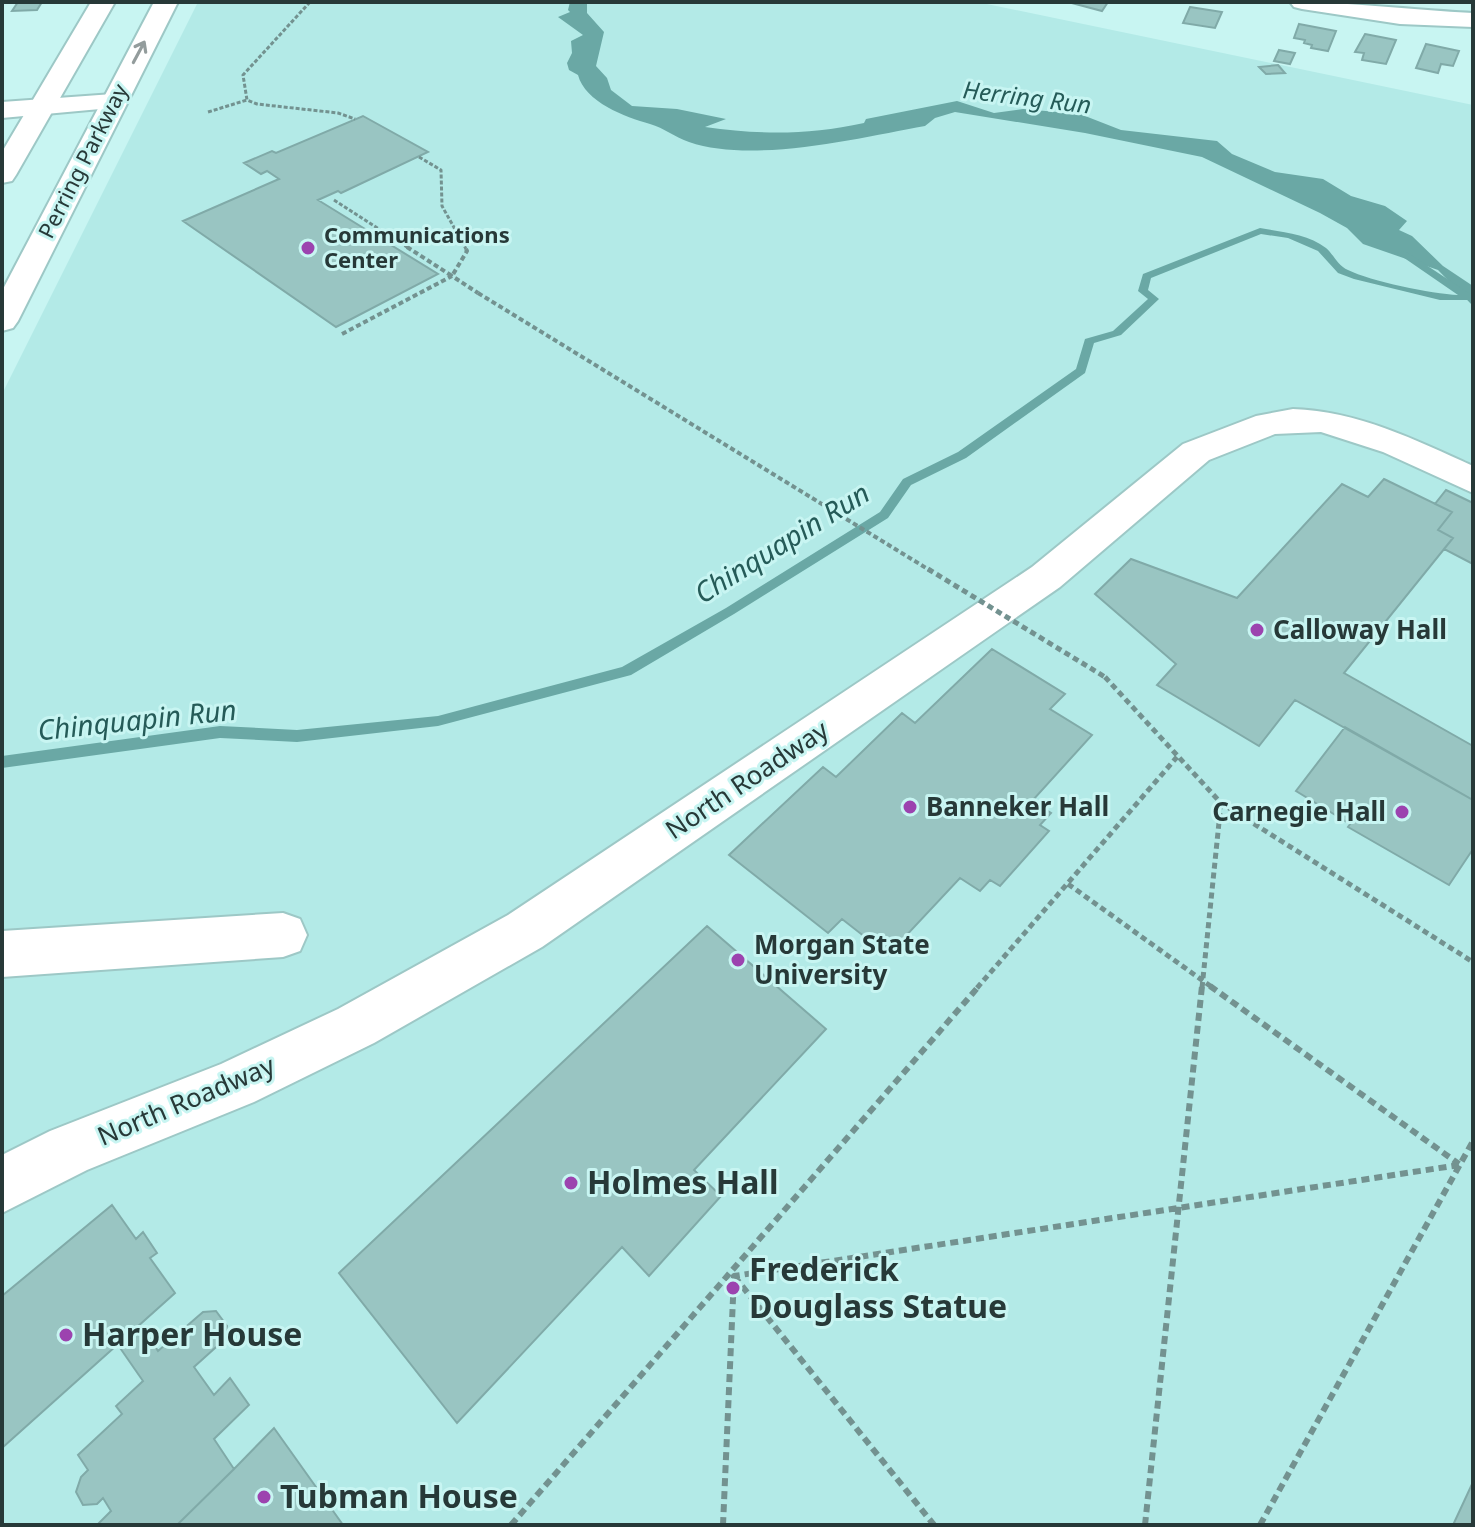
<svg xmlns="http://www.w3.org/2000/svg" width="1475" height="1527" font-family="'Noto Sans',sans-serif">
  <rect width="100%" height="100%" fill="#c8f5f2"/>
  <path fill="#b3eae7" d="M198,2h779l496,103v1420h-1471v-1131z"/>
  <path fill="#6aa8a5" d="M570,2h17v11l17,19 -8,34 11,12 4,12 21,16 45,3 49,10 -21,8c56,8 104,8 159,-4l2,-4 91,-18 37,12 29,-4 57,5 41,16 96,11 15,13 43,18 48,7 28,17 34,10 22,15 -8,9 13,6 31,30 30,20v20l-35,-36 -75,-26 -16,-16 -27,-15 -118,-56 -117,-24 -130,-21 -20,6 -10,8c-66,12 -172,38 -236,16 -14,-5 -25,-14 -39,-18 -25,-7 -65,-22 -72,-49l-9,-5 -2,-7 5,-10 -1,-12 12,-6 -25,-18 12,-5 -2,-2z"/>
  <g fill="none" stroke-linecap="round" stroke-linejoin="round">
    <path fill="#6aa8a5" fill-rule="evenodd" d="M1260,228c21,4 48,6 66,20 8,7 12,18 22,22 22,11 84,24 110,25l-61,-42 8,-2 68,45v4h-33l-86,-21 -16,-6 -20,-22 -30,-13 -27,-4 -110,44 -3,12 11,9 -38,36 -27,8 -9,30 -119,85 -55,27 -23,33 -154,96 -103,61 -193,51 -141,16 -77,-4 -218,30v-12l218,-30 77,4 141,-14 184,-49 104,-59 154,-96 23,-33 55,-27 118,-83 9,-30 28,-8 35,-32 -10,-8 5,-17z"/>
  </g>
  <path fill="#99c5c2" stroke="#80aaa8" stroke-width="2" d="M18,2h24l-5,8 -25,1z
    M1068,2h40l-6,9z
    M1190,7l32,5 -7,16 -32,-5z
    M1299,24l37,7 -8,20 -17,-3 1,-3 -8,-2 1,-3 -11,-2z
    M1365,34l31,6 -10,24 -24,-4 2,-7 -9,-1z
    M1426,44l33,7 -6,15 -12,-2 -3,9 -22,-5z
    M1279,50l16,3 -5,11 -16,-3z
    M1278,65l7,8 -19,1 -7,-7z
    M363,116l65,36 -87,41 -3,-2 -20,9 120,74 -102,53 -153,-106 96,-42 -12,-8 -6,3 -17,-11 28,-12 4,2z
    M1384,479l68,33 -14,18 15,8 -109,135 129,73v54l-178,-100 -36,46 -102,-61 19,-21 -81,-70 36,-35 106,39 105,-114 26,13z
    M1446,490l27,13v61l-29,-15 9,-11 -15,-8 14,-18 -17,-8z
    M992,649l73,45 -15,15 42,26 -60,66 19,12 -11,12 9,6 -49,55 -10,-6 -10,11 -20,-13 -72,77 -46,-36 -14,14 -99,-78 94,-88 13,10 66,-64 13,10z
    M1345,727l128,73v49l-24,36 -101,-58 2,-3 -54,-33z
    M707,926l119,103 -132,141 27,26 -72,80 -27,-29 -165,176 -118,-150z
    M112,1205l24,34 7,-7 14,21 -7,5 25,35 -173,155v-152z
    M216,1311l11,15 -3,14 -30,27 20,28 16,-17 19,27 -35,34 20,30 -57,56h-80l14,-14 -8,-13 -6,6 -14,1 -7,-13 5,-15 7,-7 -10,-15 44,-41 -6,-8 27,-25 -25,-36 23,-20 17,26 45,-39z
    M274,1428l69,97h-166l57,-56z
    M1473,1482v43h-20z"/>
  <g fill="none" stroke-linecap="round" stroke-linejoin="round">
    <defs>
      <path id="minor" d="M1290,2c62,0 122,8 183,11v14l-73,-3 -98,-15 -8,-2z
        M113,94l9,3 4,5 -4,5 -120,11v-16z
        M1293,409c64,2 123,31 180,57v27l-90,-41 -62,-20 -46,2 -66,26 -149,127 -518,360 -168,96 -120,59 -167,68 -85,43v-58l48,-24 171,-67 117,-55 170,-94 524,-348 151,-123 73,-28z
        M283,913l17,6 7,16 -7,16 -17,6 -281,20v-46z"/>
      <path id="major" d="M91,2h24l-99,173 -4,6 -10,2v-31z
        M154,2h24l-160,319 -5,7 -11,3v-40z"/>
    </defs>
    <use href="#minor" stroke="#9dc8c6" stroke-width="4"/>
    <use href="#major" stroke="#9dc8c6" stroke-width="4"/>
    <path stroke="#739290" stroke-width="3" stroke-dasharray="4 2" stroke-linecap="butt" d="M310,2l-67,73 4,25 10,4 81,9 17,6
      M208,112l39,-12
      M419,157l22,13 1,36 24,43
      M334,200l76,49"/>
    <path stroke="#739290" stroke-width="4" stroke-dasharray="5 3" stroke-linecap="butt" d="M407,247l45,29 15,-25 -2,-4
      M342,334l110,-58 26,17"/>
    <path stroke="#739290" stroke-width="5" stroke-dasharray="6 4" stroke-linecap="butt" d="M1105,677l116,126 252,159
      M1068,884l145,104
      M977,988l200,-231
      M1202,988l19,-185"/>
    <path stroke="#739290" stroke-width="6" stroke-dasharray="8 5" stroke-linecap="butt" d="M1210,986l249,178
      M734,1276l200,249
      M511,1525l468,-539
      M723,1525l11,-249 725,-111
      M1145,1525l57,-539
      M1260,1525l213,-384"/>
    <use href="#minor" fill="#fff" fill-rule="evenodd"/>
    <use href="#major" fill="#fff" fill-rule="evenodd"/>
    <path stroke="#739290" stroke-width="4" stroke-dasharray="5 3" stroke-linecap="butt" d="M478,293l453,278"/>
    <path stroke="#739290" stroke-width="5" stroke-dasharray="6 4" stroke-linecap="butt" d="M928,569l177,108"/>
  </g>
  <defs><path id="oneway-shaft" d="M-6 0H5M1.5-3L5.5 0L1.5 3" fill="none" stroke-width="1.6" stroke-linecap="round" stroke-linejoin="round" transform="scale(2)"/></defs>
  <use stroke="#939c9c" href="#oneway-shaft" transform="translate(139 52) rotate(-62)"/>
  <g fill="#9c43af" stroke="#c8f5f2" stroke-width="3">
    <circle cx="308" cy="248" r="8"/>
    <circle cx="1257" cy="630" r="8"/>
    <circle cx="910" cy="807" r="8"/>
    <circle cx="1402" cy="812" r="8"/>
    <circle cx="738" cy="960" r="8"/>
    <circle cx="571" cy="1183" r="8"/>
    <circle cx="733" cy="1288" r="8"/>
    <circle cx="66" cy="1335" r="8"/>
    <circle cx="264" cy="1497" r="8"/>
  </g>
  <g text-anchor="middle" stroke-width="6" stroke-linejoin="round" paint-order="stroke">
    <g font-size="22" fill="#273938" stroke="#c8f5f2">
      <text transform="translate(83 161) rotate(-63)" y="8">Perring Parkway</text>
    </g>
    <g font-size="22" font-weight="bold" fill="#273938" stroke="#c8f5f2" text-anchor="start">
      <text x="324" y="243">Communications<tspan x="324" dy="25">Center</tspan></text>
    </g>
    <g font-size="24" font-style="italic" fill="#255b58" stroke="#c8f5f2">
      <text transform="translate(1027 98) rotate(7)" y="8">Herring Run</text>
    </g>
    <g font-size="26" font-weight="bold" fill="#273938" stroke="#c8f5f2" text-anchor="start">
      <text x="1273" y="639">Calloway Hall</text>
      <text x="926" y="816">Banneker Hall</text>
      <text x="1386" y="821" text-anchor="end">Carnegie Hall</text>
      <text x="754" y="954">Morgan State<tspan x="754" dy="30">University</tspan></text>
    </g>
    <g font-size="26" fill="#273938" stroke="#c8f5f2">
      <text transform="translate(747 780) rotate(-34)" y="9">North Roadway</text>
      <text transform="translate(186 1101) rotate(-23)" y="9">North Roadway</text>
    </g>
    <g font-size="28" font-style="italic" fill="#255b58" stroke="#c8f5f2">
      <text transform="translate(782 543) rotate(-32)" y="10">Chinquapin Run</text>
      <text transform="translate(137 720) rotate(-6)" y="10">Chinquapin Run</text>
    </g>
    <g font-size="32" font-weight="bold" fill="#273938" stroke="#c8f5f2" text-anchor="start">
      <text x="587" y="1194">Holmes Hall</text>
      <text x="749" y="1281">Frederick<tspan x="749" dy="37">Douglass Statue</tspan></text>
      <text x="82" y="1346">Harper House</text>
      <text x="280" y="1508">Tubman House</text>
    </g>
  </g>
  <rect width="1475" height="1527" fill="none" stroke="#273938" stroke-width="8"/>
</svg>
